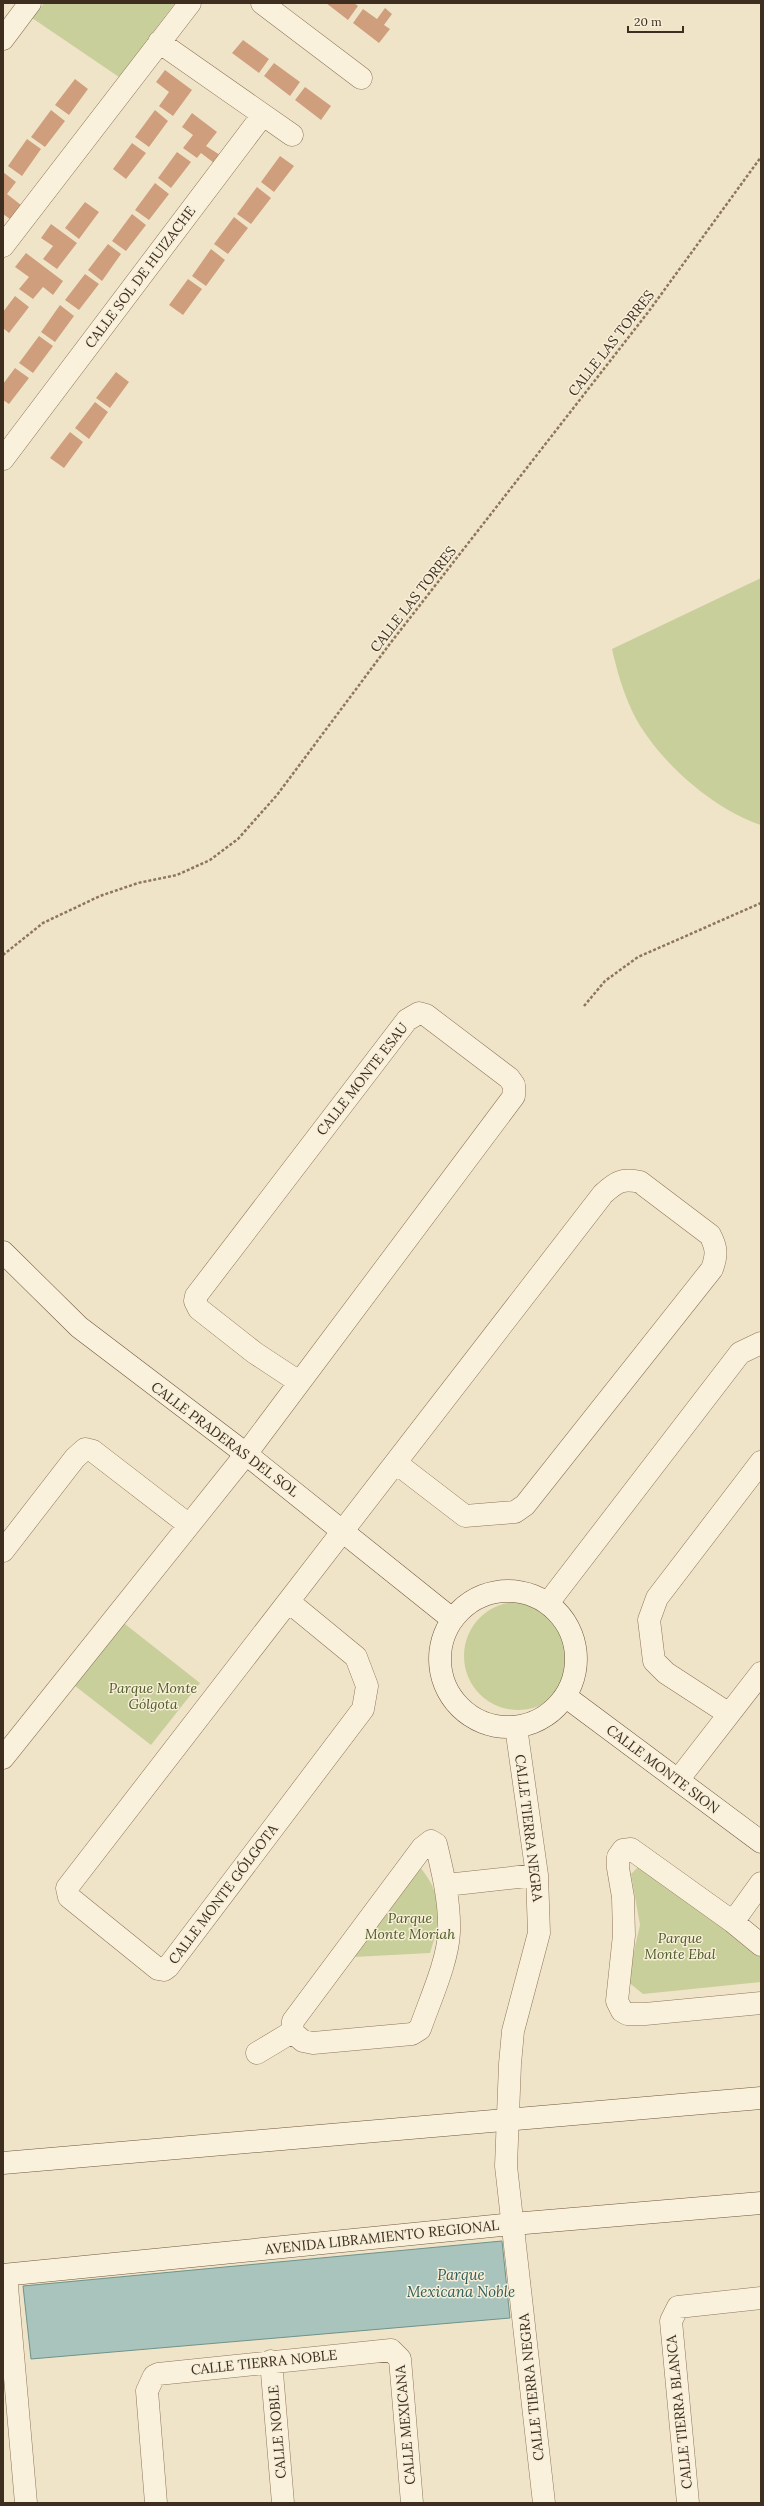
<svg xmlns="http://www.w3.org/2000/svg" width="764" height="2506" font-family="Lora,serif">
  <rect width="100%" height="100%" fill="#f0e4c8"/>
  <path fill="#c9cf9b" d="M44,3h131l-56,74 -87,-59z
    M761,578v247c-49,-16 -105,-66 -128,-112 -10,-21 -16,-42 -21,-64z
    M464 1656a54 54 0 1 1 108 0a54 54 0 1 1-108 0Z
    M111,1613l89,70 -49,62 -90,-70z
    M642,1863l119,89v30l-118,12 -16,-13 13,-56 -9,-51z
    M420,1867c24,29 21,53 10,86l-76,4z"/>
  <path fill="#a9c4bc" stroke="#6f938a" d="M502,2241l8,77 -479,41 -8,-73z"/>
  <path fill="#cf9f7d" d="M326,3h28l4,3 -10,14z
    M385,8l7,6 -8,11 6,4 -11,14 -26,-20 10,-14 14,10z
    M243,40l26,19 -10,14 -27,-20z
    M274,63l26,19 -10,14 -26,-20z
    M165,70l27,20 -19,26 -14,-10 10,-14 -13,-10z
    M75,79l13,10 -19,26 -14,-10z
    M305,87l26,19 -10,14 -26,-20z
    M51,110l14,11 -20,26 -14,-10z
    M155,110l13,11 -19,26 -14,-10z
    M192,113l25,19 -11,14 14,9 -6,8 -13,-10 -4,5 -14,-10 10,-13 -11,-8z
    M27,139l14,10 -19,27 -14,-10z
    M132,143l14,10 -20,26 -13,-10z
    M177,152l14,10 -20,26 -13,-10z
    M280,156l14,10 -20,26 -13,-10z
    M3,172l13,10 -9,12 14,11 -11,14 -7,-5z
    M155,183l14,11 -20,26 -14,-10z
    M257,187l14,11 -20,26 -14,-10z
    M85,202l14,10 -20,27 -14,-11z
    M132,214l14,11 -20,26 -14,-10z
    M234,217l14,11 -20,26 -14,-10z
    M51,224l26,19 -20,26 -14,-10 10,-13 -12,-8z
    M108,244l13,10 -19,27 -14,-11z
    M211,249l14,11 -19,26 -14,-10z
    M26,253l37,28 -10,14 -10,-8 -10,12 -14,-10 10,-12 -14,-10z
    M85,274l14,10 -20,26 -14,-10z
    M188,279l14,10 -19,26 -14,-10z
    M15,296l14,11 -20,26 -6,-5v-16z
    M60,305l14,11 -19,26 -14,-10z
    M39,336l14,10 -20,27 -14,-10z
    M15,368l14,10 -20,26 -6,-4v-16z
    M116,372l13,10 -19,26 -14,-10z
    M95,402l13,10 -19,27 -14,-11z
    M70,432l13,10 -19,26 -14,-10z"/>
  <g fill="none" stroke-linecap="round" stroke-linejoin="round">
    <defs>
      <path id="street" d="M262,3l99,75
        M3,39l27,-36
        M159,42l133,93
        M3,246l187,-243
        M3,459l259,-343
        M3,1551l72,-93 10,-9 8,2 96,74
        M289,1602l67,55 11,29 -4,23 -195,258 -4,3 -6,-1 -89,-72 -2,-9 536,-694c13,-12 19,-16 37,-12l70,53c7,13 7,20 2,34l-187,236 -10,7 -50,4 -69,-53
        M548,1603l192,-250 21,-10
        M729,1714l-63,-41 -12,-12 -5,-41 8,-22 104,-136
        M516,1727l21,148 2,58 -26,98 -3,33 -4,102 38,337
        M3,1758l243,-304 268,-358v-11l-5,-7 -83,-63 -7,-2 -12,7 -211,276 -1,5 4,8 56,44 44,29
        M678,1780l83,-107
        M431,1841l5,3c7,29 14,58 13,88 -1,29 -19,68 -29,97l-8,5 -99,9 -10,-2 -11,-9 1,-11 129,-173z
        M446,1885l91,-10
        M733,1922l28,-39
        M761,1945l-28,-23 -102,-73 -8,1 -5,7v11l5,29 1,38 -7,66 5,10 5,3h18l116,-11
        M257,2053l35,-21
        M6,2275l20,228
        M271,2361l12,142
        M156,2503l-9,-112 7,-15 4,-2 233,-24 9,9 12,144
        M688,2503l-17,-182 7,-14 83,-9"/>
      <path id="secondary" d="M3,1252l76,75 167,127 206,165
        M440 1659a68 68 0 1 1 136 0a68 68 0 1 1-136 0Z
        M565,1696l196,146
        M3,2163l758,-65
        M3,2275l510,-51 248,-21"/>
    </defs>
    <use href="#street" stroke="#8d765c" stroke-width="23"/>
    <use href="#secondary" stroke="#6f573f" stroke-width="23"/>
    <path stroke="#8d765c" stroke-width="2.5" stroke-dasharray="3 2" stroke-linecap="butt" d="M3,955l40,-32 57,-27 38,-13 39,-8 33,-15 28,-21 39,-44 115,-154 257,-330 112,-154
      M584,1006l21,-25 33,-24 123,-54"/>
    <use href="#street" stroke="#faf1dc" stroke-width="22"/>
    <use href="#secondary" stroke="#faf1dc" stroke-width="22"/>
  </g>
  <g text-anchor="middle" stroke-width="3" stroke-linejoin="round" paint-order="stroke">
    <g font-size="14" fill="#3d2e20" stroke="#f7eed8">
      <text transform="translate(140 277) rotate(-53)" y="5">CALLE SOL DE HUIZACHE</text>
      <text transform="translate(611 343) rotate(-52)" y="5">CALLE LAS TORRES</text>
      <text transform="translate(413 599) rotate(-52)" y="5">CALLE LAS TORRES</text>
      <text transform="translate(362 1079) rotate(-52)" y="5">CALLE MONTE ESAU</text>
      <text transform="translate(225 1439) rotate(37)" y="5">CALLE PRADERAS DEL SOL</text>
      <text transform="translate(663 1769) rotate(37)" y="5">CALLE MONTE SION</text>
      <text transform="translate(529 1828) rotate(83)" y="5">CALLE TIERRA NEGRA</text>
      <text transform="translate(223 1894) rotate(-53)" y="5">CALLE MONTE GÓLGOTA</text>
      <text transform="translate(382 2237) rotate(-6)" y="5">AVENIDA LIBRAMIENTO REGIONAL</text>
      <text transform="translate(264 2362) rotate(-6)" y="5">CALLE TIERRA NOBLE</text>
      <text transform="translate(531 2387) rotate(-96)" y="5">CALLE TIERRA NEGRA</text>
      <text transform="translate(679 2412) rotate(-96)" y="5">CALLE TIERRA BLANCA</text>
      <text transform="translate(405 2425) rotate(-95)" y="5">CALLE MEXICANA</text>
      <text transform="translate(277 2432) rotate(-95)" y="5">CALLE NOBLE</text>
    </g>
    <g font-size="14" font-style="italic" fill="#4d5a26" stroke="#f7eed8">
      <text x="153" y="1693">Parque Monte<tspan x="153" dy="16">Gólgota</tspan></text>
      <text x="410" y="1923">Parque<tspan x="410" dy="16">Monte Moriah</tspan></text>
      <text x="680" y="1943">Parque<tspan x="680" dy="16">Monte Ebal</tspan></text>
    </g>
    <g font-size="15" font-style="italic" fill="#2f5d5a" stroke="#f7eed8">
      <text x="461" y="2280">Parque<tspan x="461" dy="17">Mexicana Noble</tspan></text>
    </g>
  </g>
  <rect width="764" height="2506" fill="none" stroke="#3d2e20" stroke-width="8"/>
  <path d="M628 26v6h55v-6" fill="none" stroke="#3d2e20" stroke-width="2"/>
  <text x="634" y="26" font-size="12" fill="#3d2e20" stroke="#f7eed8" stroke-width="3" paint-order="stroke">20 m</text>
</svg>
